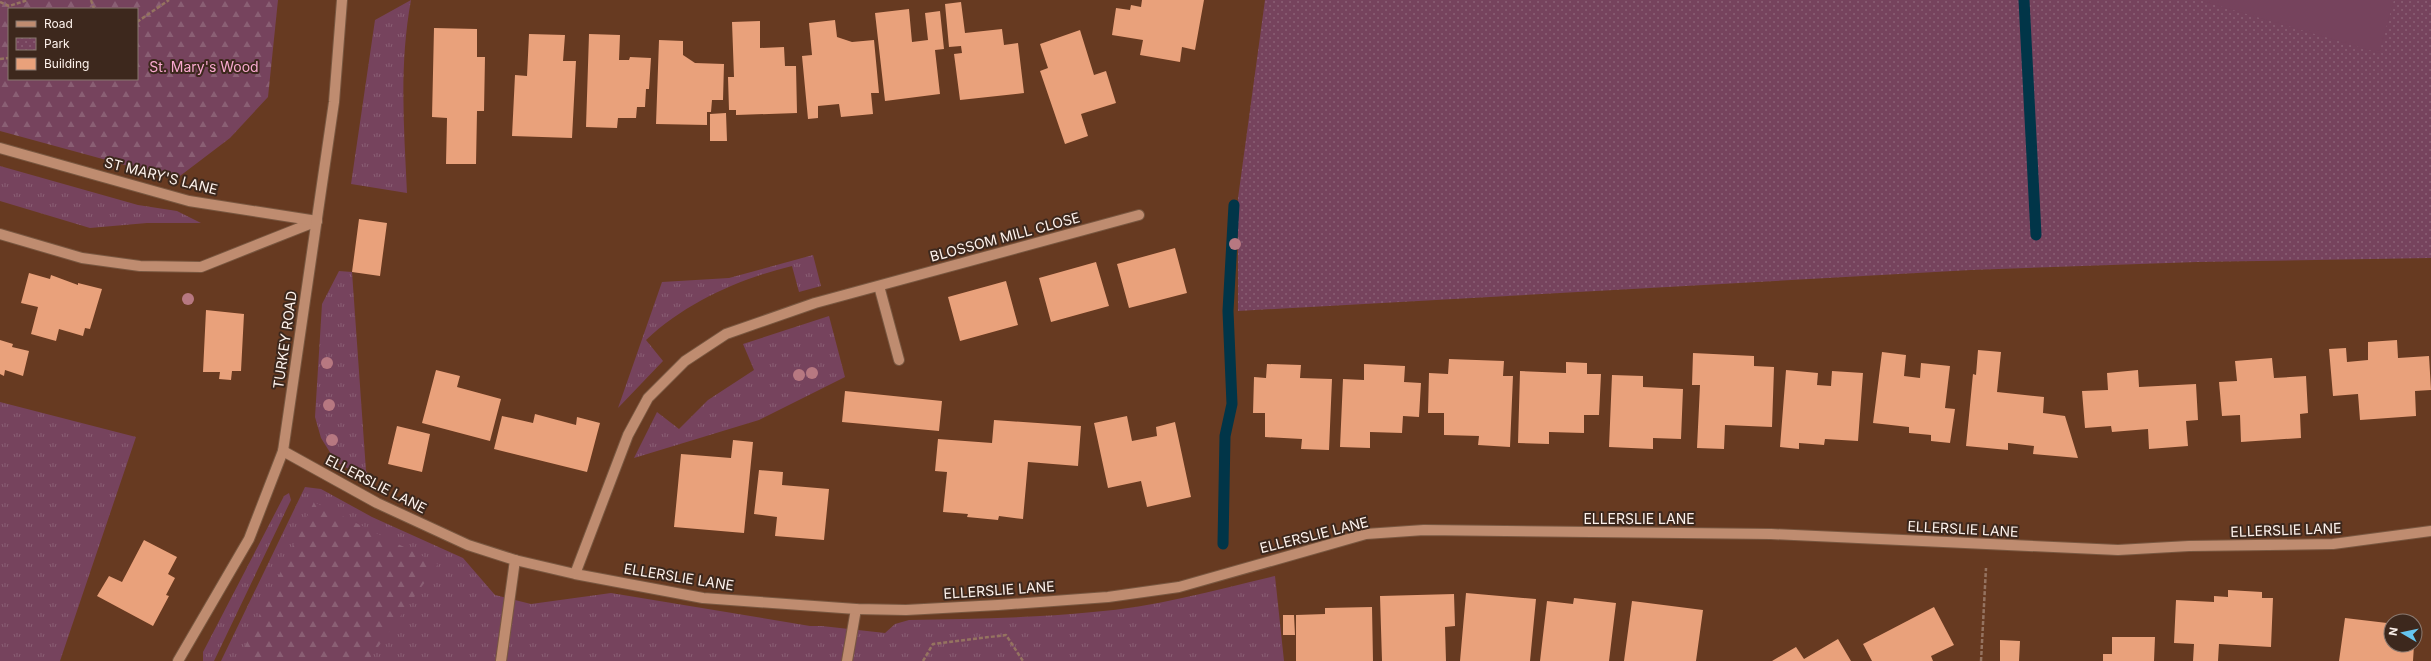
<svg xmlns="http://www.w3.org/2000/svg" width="2431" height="661" font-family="Inter,sans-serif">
  <defs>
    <pattern id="grass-tufts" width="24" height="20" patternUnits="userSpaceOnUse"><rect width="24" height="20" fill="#76435d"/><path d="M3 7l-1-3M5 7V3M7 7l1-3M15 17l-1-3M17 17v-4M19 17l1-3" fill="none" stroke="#8a5f74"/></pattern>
    <pattern id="forest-firs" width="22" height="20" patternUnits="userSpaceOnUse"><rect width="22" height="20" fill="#76435d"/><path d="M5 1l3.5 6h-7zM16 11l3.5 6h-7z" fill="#8a5f74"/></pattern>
    <pattern id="park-dots" width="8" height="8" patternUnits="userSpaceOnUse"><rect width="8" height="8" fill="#76435d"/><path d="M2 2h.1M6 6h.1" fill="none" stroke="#8a5f74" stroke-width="1.8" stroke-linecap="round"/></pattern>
  </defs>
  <rect width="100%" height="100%" fill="#673a21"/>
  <path fill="url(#grass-tufts)" d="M411,0c-12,65 -7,128 -4,193l-56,-9 24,-164z
    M0,166l138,39 39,6 24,12h-54l-57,5 -90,-27z
    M813,255l8,31 -22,6 -7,-26c-53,13 -105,36 -146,74l17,21 -45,47 44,-126 67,-4z
    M339,271l13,1 14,199 10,13 -40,-22 -15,-24 -6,-21 7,-113z
    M829,316l16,61 -86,43 -125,38 23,-46 22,17 29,-29 46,-30 -11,-26z
    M0,402l136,35 -76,224h-60z
    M305,487l16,2 51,28 91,41 32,37 36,9 80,-11 199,33h12l63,7 10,-9 14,-4c61,-1 123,-2 184,-8 62,-5 122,-22 182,-36l9,85h-1063z
    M289,493l2,7 -77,161h-11v-9l81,-156z"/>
  <path fill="url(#forest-firs)" fill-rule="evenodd" d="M0,0h278l-10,97 -38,41 -54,41 -176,-48zM9,9h128v70h-128z
    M314,502l124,62 -70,97h-130z"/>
  <path fill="url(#park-dots)" d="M1265,0h1166v258l-234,4 -226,8 -733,41v-113z"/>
  <path fill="#76435d" d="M2199,0h195l-15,53z"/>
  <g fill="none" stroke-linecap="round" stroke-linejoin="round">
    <path stroke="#013548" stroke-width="11" d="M2024,0l12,235
      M1223,544l2,-108 7,-32 -4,-93 6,-106"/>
  </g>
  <path fill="#e9a17b" d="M1142,0h62l-9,50 -13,-3 -2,15 -40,-7 3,-15 -31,-5 4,-27 14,2 1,-5 10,2z
    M961,2l4,31 37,-4 2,16 14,-2 6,50 -64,7 -6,-46 8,-1 -1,-7 -12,1 -4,-43z
    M909,9l3,33 16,-2 -3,-27 15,-2 4,38 -9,1 5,44 -55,7 -10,-88z
    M835,20l2,17 15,5 22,-2 5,53h-8l2,21 -32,3 -2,-13 -21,2v12l-10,1 -6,-63 10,-1 -3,-32z
    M760,21v27l24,-1 1,19h11l1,47 -61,2v-5h-7l-1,-33h6l-2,-55z
    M434,28l43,1v28h8l-1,54h-7l-1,53h-30l1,-46 -15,-1z
    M1080,30l14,45 12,-4 10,32 -35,11 7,22 -23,8 -25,-73 8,-3 -8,-24z
    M529,34l36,1 -2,26h13l-4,77 -60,-2 3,-61 12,1z
    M589,34l31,1 -1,25h10l1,-3 21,1 -2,31h-3l-1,18h-8l-1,11h-18l-1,10 -31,-1z
    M659,40l24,1v14l12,8 29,1 -1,36h-11l-1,12h-4v13l-51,-1z
    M726,113l1,28h-17v-27z
    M359,219l28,4 -7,53 -28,-4z
    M1175,248l12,45 -58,15 -12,-44z
    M1096,262l13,44 -58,16 -12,-44z
    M29,273l21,6 1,-4 27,10v-2l24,6 -12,40 -5,-1 -2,8 -24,-7 -3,12 -25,-7 7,-27 -17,-4z
    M1006,281l12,44 -58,16 -12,-44z
    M206,310l38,4 -3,57h-9l-1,9 -12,-1 1,-7h-17z
    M0,340l13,4 -1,3 17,4 -6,25 -18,-6 -1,6 -4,-2z
    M2397,340l1,18 31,-2 2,34 -16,1 1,25 -56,4 -2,-26 -25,2 -4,-47 17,-1 1,14 21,-2v-18z
    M1978,350l23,2 -4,40 47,5 -1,16 22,3 13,42 -45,-4 1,-8 -26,-3v7l-42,-4 7,-72 3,1z
    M1882,352l24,3 -2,21 16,2 1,-15 29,3 -5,42 10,1 -5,34 -19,-2v-6l-22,-2v-6l-36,-4z
    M1693,353l61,3v10l20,1 -2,60 -47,-2 -1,24 -27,-1 3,-63h-8z
    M2272,358l2,20 32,-2 2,37 -8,1 1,24 -60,4 -1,-27 -18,1 -3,-34 18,-1 -2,-20z
    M1449,359l55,2 -1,15h10l-3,71 -32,-2 1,-9 -35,-1v-22h-16l1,-40 19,1z
    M1566,362l21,1v11h14l-2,41h-15v18l-35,-1v12l-31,-1 2,-72 46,2z
    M1267,364l34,1 -1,13 32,1 -3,71 -28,-1 1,-10 -37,-2v-24h-12l1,-36 12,1z
    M1364,364l41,2 -1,16 17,1 -2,34 -16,-1 -1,17 -32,-1v16l-30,-1 3,-68 21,1z
    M436,370l24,6 -3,11 44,12 -11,42 -68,-18z
    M1786,370l32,3 -1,12 14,1 1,-15 31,2 -5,68 -33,-2 -1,6 -25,-2v6l-19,-2z
    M2138,370l1,17 57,-3 2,36 -12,1 2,25 -39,3 -1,-20 -36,3 -1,-6 -26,2 -3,-37 26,-1 -1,-17z
    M1612,375l31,1v11l40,2 -2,50 -28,-1v11l-44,-2z
    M845,391l97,10 -3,30 -97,-9z
    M535,414l41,11 1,-8 23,6 -13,49 -93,-23 8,-33 31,7z
    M1127,416l5,25 25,-5 -1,-9 19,-5 16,75 -44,10 -6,-26 -33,7 -14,-65z
    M994,420l87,6 -3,40 -50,-4 -5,57 -24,-3 -1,4 -31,-3 1,-3 -25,-2 4,-40 -12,-1 3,-32 54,4z
    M397,426l33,8 -8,38 -34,-8z
    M733,440l20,2 -9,91 -70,-6 7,-73 50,4z
    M759,470l24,2 -1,13 47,4 -5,51 -49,-4 2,-19 -23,-3z
    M144,540l33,17 -9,17 7,4 -9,17 3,1 -16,30 -56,-30 12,-20 13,6z
    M2228,590l34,2v6h11l-2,49 -52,-3 -1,17h-25l1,-17 -20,-1 2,-43 38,2v-6l14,1z
    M1466,593l70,6 -6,62h-70z
    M1454,594l1,32 -10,1 1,34h-64l-2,-65z
    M1574,598l42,5 -7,58h-69l7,-60 26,3z
    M1632,601l71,9 -7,51h-72z
    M1372,607l1,54h-77v-46l29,-1v-6z
    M1934,607l20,38 -23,11 2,5h-61l-9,-17z
    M1283,615h11l1,20h-12z
    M2345,618l42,5 -1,4 5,1v17h23l-1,16h-74z
    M2112,637h43l-1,24h-51v-7h9z
    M1838,639l13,22h-79l24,-14 8,12z
    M2000,640l20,1 -1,20h-19z"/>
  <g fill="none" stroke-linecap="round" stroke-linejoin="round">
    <defs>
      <path id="service" d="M0,234l82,24 58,8 61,1 116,-46
        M501,661l14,-101
        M847,661l9,-52"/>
      <path id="minor" d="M0,148l189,53 128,20
        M879,286l20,74
        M283,451l94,52 91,42 47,15 60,14 128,24 153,11 50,1 92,-5 110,-8 71,-10 187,-53 58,-4 347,4 347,16 71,-4 144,-2 98,-13
        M575,574l53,-139 20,-37 37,-37 41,-27 89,-31 324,-88"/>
      <path id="tertiary" d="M178,661l71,-122 34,-88 51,-349 8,-102"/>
    </defs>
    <use href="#service" stroke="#795740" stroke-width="12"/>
    <use href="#minor" stroke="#795740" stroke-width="12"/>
    <use href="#tertiary" stroke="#795740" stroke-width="12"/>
    <path stroke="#957360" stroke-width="2.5" stroke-dasharray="4 2" stroke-linecap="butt" d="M91,0l3,9
      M0,2l9,4 19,-6
      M137,22l32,-22
      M0,59l9,-1
      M923,661l10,-17 73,-9 17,26
      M1981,661l5,-93"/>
    <use href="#service" stroke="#bf8c70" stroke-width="10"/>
    <use href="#minor" stroke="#bf8c70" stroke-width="10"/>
    <use href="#tertiary" stroke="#bf8c70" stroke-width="10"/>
  </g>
  <g fill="#b77881">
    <circle cx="1235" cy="244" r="6"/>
    <circle cx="188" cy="299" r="6"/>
    <circle cx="327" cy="363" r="6"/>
    <circle cx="812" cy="373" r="6"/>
    <circle cx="799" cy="375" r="6"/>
    <circle cx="329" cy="405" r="6"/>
    <circle cx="332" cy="440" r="6"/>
  </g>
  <g text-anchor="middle" stroke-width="4" stroke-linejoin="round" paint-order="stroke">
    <g font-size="14" fill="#f9aad0" stroke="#3d281d">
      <text x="204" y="72">St. Mary's Wood</text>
    </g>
    <g font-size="14" fill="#fdf2ec" stroke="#3d281d">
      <text transform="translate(161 176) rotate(14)" y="5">ST MARY'S LANE</text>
      <text transform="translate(1005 237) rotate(-15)" y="5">BLOSSOM MILL CLOSE</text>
      <text transform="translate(285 340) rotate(-82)" y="5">TURKEY ROAD</text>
      <text transform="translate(376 484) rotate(27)" y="5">ELLERSLIE LANE</text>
      <text x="1639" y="524">ELLERSLIE LANE</text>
      <text transform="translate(1963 529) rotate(3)" y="5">ELLERSLIE LANE</text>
      <text transform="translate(2286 530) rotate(-2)" y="5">ELLERSLIE LANE</text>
      <text transform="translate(1314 535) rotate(-14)" y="5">ELLERSLIE LANE</text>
      <text transform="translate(679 577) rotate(9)" y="5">ELLERSLIE LANE</text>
      <text transform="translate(999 590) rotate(-4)" y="5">ELLERSLIE LANE</text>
    </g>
  </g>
  <rect x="8" y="8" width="130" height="72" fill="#3d281d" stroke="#8a7970"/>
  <rect x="16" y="21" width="20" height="6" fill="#bf8c70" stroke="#8a7970"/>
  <text x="44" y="28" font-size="12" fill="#fdf2ec">Road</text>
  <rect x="16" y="38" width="20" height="12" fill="url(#park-dots)" stroke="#8a7970"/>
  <text x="44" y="48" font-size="12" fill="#fdf2ec">Park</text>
  <rect x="16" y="58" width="20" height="12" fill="#e9a17b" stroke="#8a7970"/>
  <text x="44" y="68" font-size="12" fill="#fdf2ec">Building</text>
  <g transform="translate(2403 633) rotate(279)"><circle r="19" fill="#3d281d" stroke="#8a7970"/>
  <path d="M0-3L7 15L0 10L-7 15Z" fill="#65c5ef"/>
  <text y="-6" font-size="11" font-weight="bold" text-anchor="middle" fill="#fdf2ec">N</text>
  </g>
</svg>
